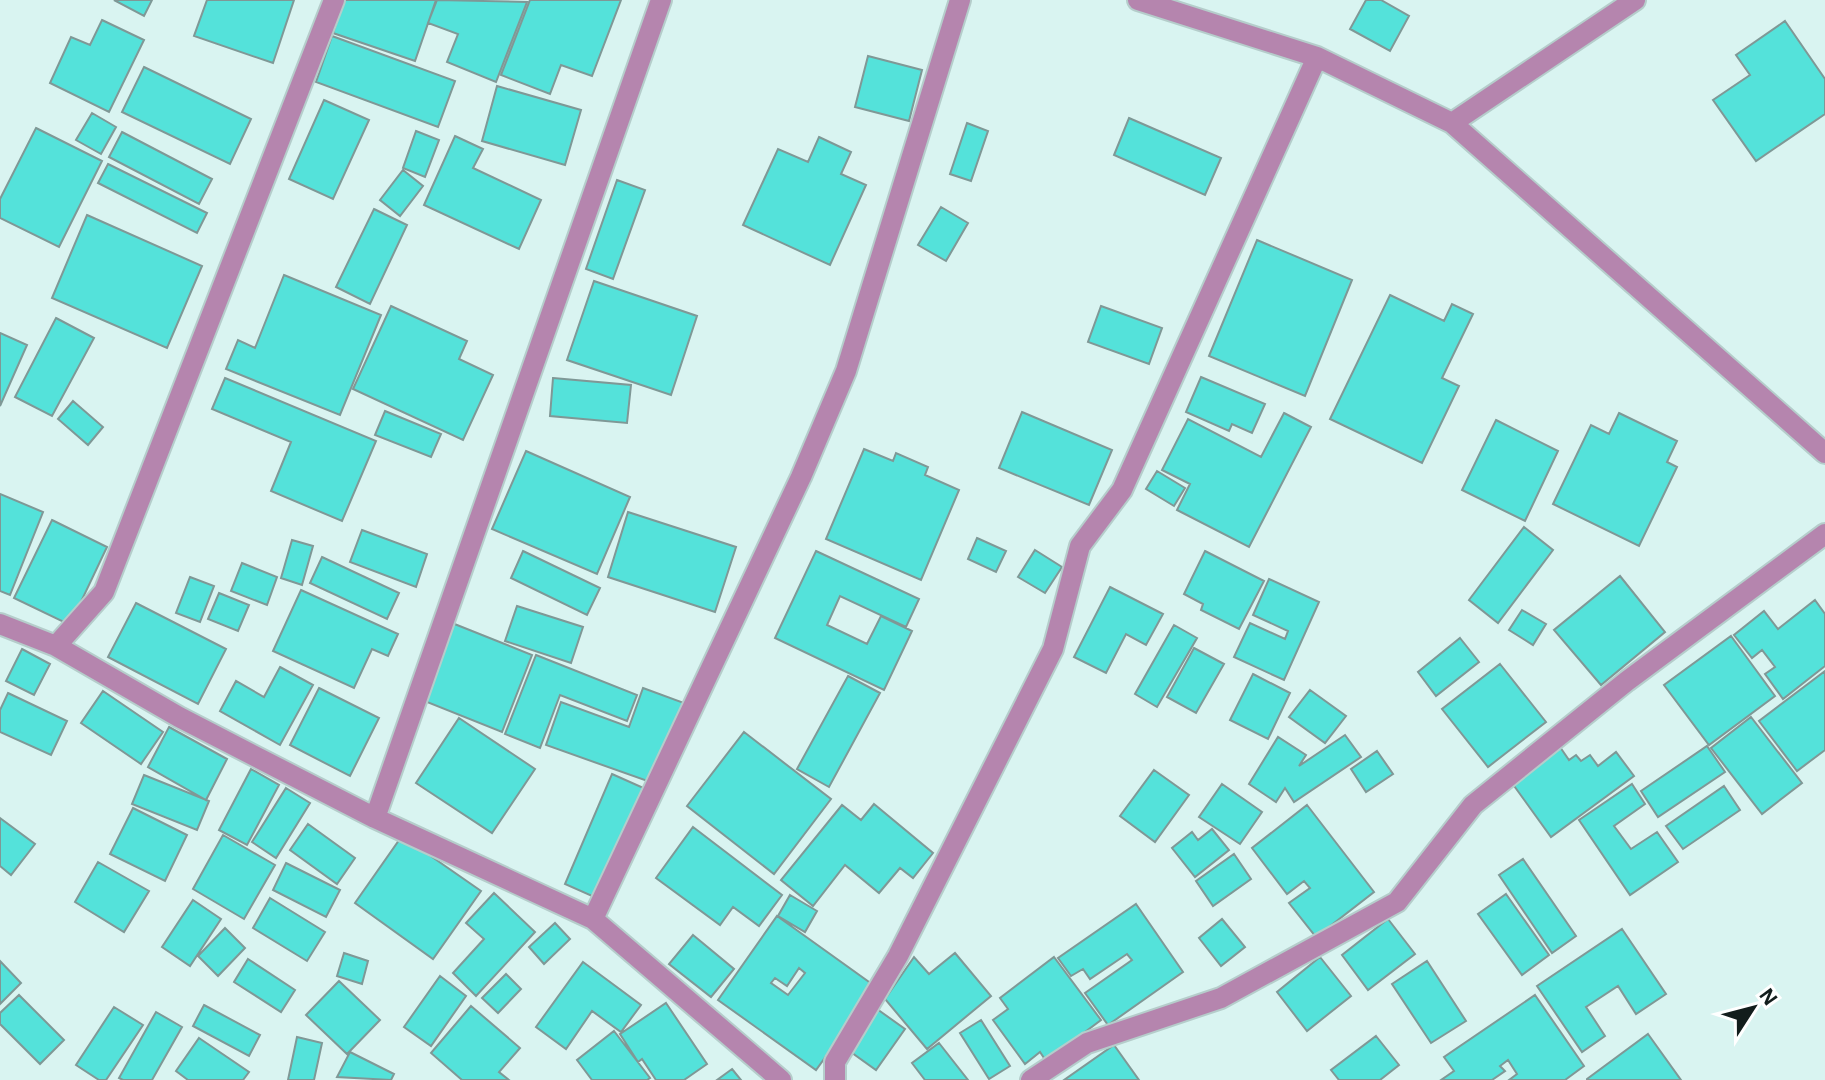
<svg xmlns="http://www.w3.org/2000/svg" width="1825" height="1080" font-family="'Alegreya Sans',sans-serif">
  <rect width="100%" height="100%" fill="#d9f4f1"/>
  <path fill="#54e2da" stroke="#7f9896" stroke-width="2" fill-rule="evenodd" d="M114,0h38l-8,16z
    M207,0h87l-21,63 -79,-27z
    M344,0h92l-21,61 -82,-28z
    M437,0l90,2 -31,80 -49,-20 11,-28 -30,-11z
    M530,0h91l-29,76 -31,-11 -11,29 -49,-19z
    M1366,0h15l28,16 -19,35 -40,-22z
    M102,20l42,20 -35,72 -59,-29 21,-46 19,8z
    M1785,21l40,58v35l-69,47 -43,-61 37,-25 -14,-20z
    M332,36l123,45 -17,46 -122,-45z
    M868,56l54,14 -13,51 -54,-14z
    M144,67l107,52 -21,45 -108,-52z
    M497,86l84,24 -16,55 -83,-24z
    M324,100l45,20 -36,79 -44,-20z
    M92,113l24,14 -15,27 -25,-14z
    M1129,118l92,40 -16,37 -91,-40z
    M967,123l21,8 -17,50 -21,-7z
    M36,128l66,33 -43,86 -59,-29v-19z
    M416,131l23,9 -14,37 -22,-9z
    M122,132l90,47 -13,25 -90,-47z
    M455,136l28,13 -10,19 68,32 -22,49 -95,-44z
    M819,137l32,15 -10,22 25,11 -36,80 -87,-40 35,-76 30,13z
    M108,164l99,49 -10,20 -99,-50z
    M403,170l20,16 -23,30 -20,-16z
    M617,180l28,10 -32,89 -27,-10z
    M941,207l27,16 -22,38 -28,-16z
    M374,209l33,16 -37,79 -34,-17z
    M87,215l115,51 -35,82 -115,-50z
    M1257,240l95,40 -47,116 -96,-40z
    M284,275l97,40 -41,100 -114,-46 12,-29 17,8z
    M594,281l103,35 -26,79 -104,-35z
    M1390,295l54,26 8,-17 21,10 -31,64 17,8 -37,77 -92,-44z
    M391,306l76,35 -8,18 34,16 -30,65 -110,-51z
    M1101,306l61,22 -13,36 -61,-22z
    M56,318l38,20 -42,78 -37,-19z
    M0,333l27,12 -27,61z
    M1201,377l64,27 -13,29 -20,-9 -3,7 -43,-19z
    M225,378l151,63 -34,80 -71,-30 20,-49 -79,-33z
    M553,378l78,7 -4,38 -77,-7z
    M73,401l30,26 -15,18 -30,-26z
    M385,411l56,23 -10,23 -56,-22z
    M1022,412l90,38 -23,55 -90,-37z
    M1284,413l27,14 -62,120 -72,-37 13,-26 -28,-14 26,-51 73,38z
    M1619,413l58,28 -10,21 10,5 -38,79 -86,-42 38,-79 18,9z
    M1496,420l62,31 -33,70 -63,-31z
    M864,449l29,12 3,-8 32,14 -3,8 34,15 -38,90 -95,-41z
    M526,451l104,46 -33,77 -105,-45z
    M1157,471l28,17 -11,18 -28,-17z
    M0,494l43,18 -33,83 -10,-4z
    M628,512l108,35 -21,65 -107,-35z
    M52,520l55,27 -37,78 -56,-27z
    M1524,527l29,23 -55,73 -29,-23z
    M362,530l65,24 -11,33 -66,-25z
    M977,538l29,13 -10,21 -28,-13z
    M292,540l21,6 -11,39 -21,-7z
    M1035,550l27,17 -17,26 -27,-16z
    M523,551l77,37 -13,27 -76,-37z
    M816,551l103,48 -13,28 -66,-31 -13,29 40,19 14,-28 31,15 -28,59 -109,-52z
    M1205,551l59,30 -25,48 -38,-19 2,-6 -19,-10z
    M322,557l77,36 -12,26 -77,-36z
    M242,563l35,14 -10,28 -36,-14z
    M1620,576l45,56 -64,53 -47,-55z
    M190,577l24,9 -14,36 -24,-9z
    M1269,579l50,23 -35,78 -50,-23 16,-34 35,16 3,-8 -35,-16z
    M1110,587l53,27 -17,31 -20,-11 -20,39 -32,-16z
    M301,590l97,44 -10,22 -16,-7 -18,39 -81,-37z
    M219,593l30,12 -11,26 -30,-12z
    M1815,600l10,14v52l-42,33 -18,-25 10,-7 -13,-17 -10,8 -18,-23 30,-24 14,18z
    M136,603l90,46 -28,55 -90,-47z
    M517,606l66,21 -12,36 -66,-22z
    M1522,610l24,14 -13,21 -24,-15z
    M452,623l80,32 -30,77 -80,-32z
    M1174,625l23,13 -40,69 -22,-13z
    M1731,636l44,60 -66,49 -45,-60z
    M1460,638l19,24 -43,34 -18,-24z
    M1194,648l30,16 -28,49 -29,-16z
    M22,649l28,15 -16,31 -28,-14z
    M536,655l101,40 -10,26 -67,-26 -20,53 -35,-14z
    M1500,664l46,58 -58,45 -46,-58z
    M280,667l33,18 -33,60 -60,-34 16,-30 28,16z
    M1825,671v79l-28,21 -38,-50z
    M1253,674l37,19 -22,46 -38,-19z
    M848,676l32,17 -51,94 -32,-18z
    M319,688l60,30 -29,58 -60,-31z
    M643,688l41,15 -28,81 -110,-39 15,-43 68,25z
    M1310,690l36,26 -21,27 -36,-26z
    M103,691l60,41 -22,32 -60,-41z
    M8,693l59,28 -16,34 -51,-23v-22z
    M1751,717l51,66 -40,31 -51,-66z
    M459,718l76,51 -43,64 -76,-50z
    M169,727l58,32 -21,41 -58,-33z
    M744,732l87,67 -57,75 -87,-68z
    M1345,735l16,22 -67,45 -9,-14 -9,14 -27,-18 29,-47 28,18 -7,11z
    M1707,746l18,26 -67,45 -17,-26z
    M1560,747l9,13 7,-5 5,6 9,-6 8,11 18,-14 18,24 -83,61 -39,-54z
    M1377,751l16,23 -27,18 -15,-23z
    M251,769l28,16 -32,60 -28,-15z
    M1154,770l35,25 -34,47 -35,-26z
    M612,774l36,16 -47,110 -36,-16z
    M144,775l65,26 -12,29 -65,-26z
    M1222,784l40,28 -22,32 -41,-27z
    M1632,784l13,20 -31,22 17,23 26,-17 21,30 -48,33 -51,-75z
    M1724,786l16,24 -57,39 -17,-23z
    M286,788l24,15 -34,55 -24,-16z
    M874,804l59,49 -20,25 -13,-10 -21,25 -34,-28 -32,41 -32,-26 61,-75 19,15z
    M1307,805l67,87 -58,45 -27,-34 21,-15 -6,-7 -17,13 -35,-46z
    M133,808l54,27 -22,46 -55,-27z
    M0,818l35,26 -24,31 -11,-9z
    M308,824l47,34 -18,26 -47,-34z
    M693,827l89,68 -23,31 -26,-19 -13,18 -64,-47z
    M1212,829l17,21 -34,27 -23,-29 20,-16 6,8z
    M223,835l52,30 -31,54 -51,-30z
    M402,836l79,55 -48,68 -78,-56z
    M1234,854l17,25 -38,27 -17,-25z
    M1523,859l53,77 -24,17 -53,-78z
    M98,862l51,29 -25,41 -49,-30z
    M286,863l54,27 -14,27 -53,-27z
    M494,893l41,39 -59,64 -23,-23 31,-34 -18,-16z
    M1506,894l43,61 -27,20 -44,-61z
    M790,895l27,16 -12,21 -27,-16z
    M270,898l55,34 -18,29 -54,-33z
    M193,900l28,19 -31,47 -28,-19z
    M1136,904l47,68 -75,53 -23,-32 47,-33 -5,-6 -37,25 -7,-10 -12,7 -13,-18z
    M777,916l99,71 -60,83 -98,-70zM799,968l6,5 -17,22 -17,-12 4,-5 12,8z
    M1222,919l23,28 -24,19 -22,-28z
    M1388,919l27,35 -47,36 -26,-35z
    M555,923l15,16 -26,25 -15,-17z
    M225,928l20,20 -27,28 -20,-20z
    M1622,929l44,65 -30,20 -18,-28 -32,21 19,29 -23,16 -45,-66z
    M693,935l41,34 -23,28 -42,-33z
    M344,953l24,8 -6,23 -25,-8z
    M955,953l36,43 -64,53 -42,-50 29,-42 15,17z
    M1054,957l47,63 -55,41 -6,-9 -15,12 -32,-44 15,-11 -8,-11z
    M1320,957l31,39 -44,35 -30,-39z
    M248,959l47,31 -14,22 -47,-30z
    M0,961l21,22 -21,21z
    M1427,961l39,60 -35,22 -39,-59z
    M583,962l58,43 -20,27 -29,-21 -26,38 -30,-22z
    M506,974l15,15 -23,24 -16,-15z
    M440,976l26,20 -35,50 -27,-19z
    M339,981l41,39 -33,34 -41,-39z
    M19,995l45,45 -24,24 -40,-40v-11z
    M1535,995l49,71 -19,14h-56l8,-6 -9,-14 -8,6 5,5 -13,9h-51l13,-9 -10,-14z
    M666,1003l41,61 -23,16h-28l-14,-21 -4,3 -18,-28z
    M204,1005l56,30 -11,21 -56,-30z
    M471,1006l49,42 -21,24 10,8h-47l-31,-27z
    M114,1007l29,18 -37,55h-7l-23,-15z
    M877,1009l28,20 -29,41 -28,-20z
    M156,1012l26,15 -30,53h-29l-4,-2z
    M981,1020l29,46 -21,13 -29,-46z
    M614,1031l36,47 -3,2h-55l-15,-20z
    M1648,1034l33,46h-94v-1z
    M1376,1036l23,29 -19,15h-41l-8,-10z
    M297,1037l25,6 -8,37h-26z
    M199,1038l50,34 -6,8h-55l-12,-9z
    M939,1043l29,37h-43l-13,-17z
    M1114,1045l25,35h-75z
    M350,1052l44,22 -3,6 -54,-3z
    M732,1069l9,11h-24z"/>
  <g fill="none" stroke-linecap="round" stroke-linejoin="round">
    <defs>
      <path id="street" d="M1138,0l179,57 135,66 373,330
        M1452,123l183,-123
        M0,624l56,22 123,71 196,101 218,101 188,161
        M56,646l48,-54 230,-592
        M375,818l286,-818
        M593,919l208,-442 45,-106 114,-371
        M835,1080v-18l63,-106 155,-307 27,-103 42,-56 195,-433
        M1031,1080l56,-37 134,-45 176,-96 76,-97 154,-124 198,-147"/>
    </defs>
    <use href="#street" stroke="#b5cdcb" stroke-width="24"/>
    <use href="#street" stroke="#b585ae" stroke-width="20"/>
  </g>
  <g transform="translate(1753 1008) rotate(54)" stroke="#ffffff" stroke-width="6" paint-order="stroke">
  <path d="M0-6L14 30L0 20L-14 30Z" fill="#131d1c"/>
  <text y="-12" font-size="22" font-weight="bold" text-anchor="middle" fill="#131d1c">N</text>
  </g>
</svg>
